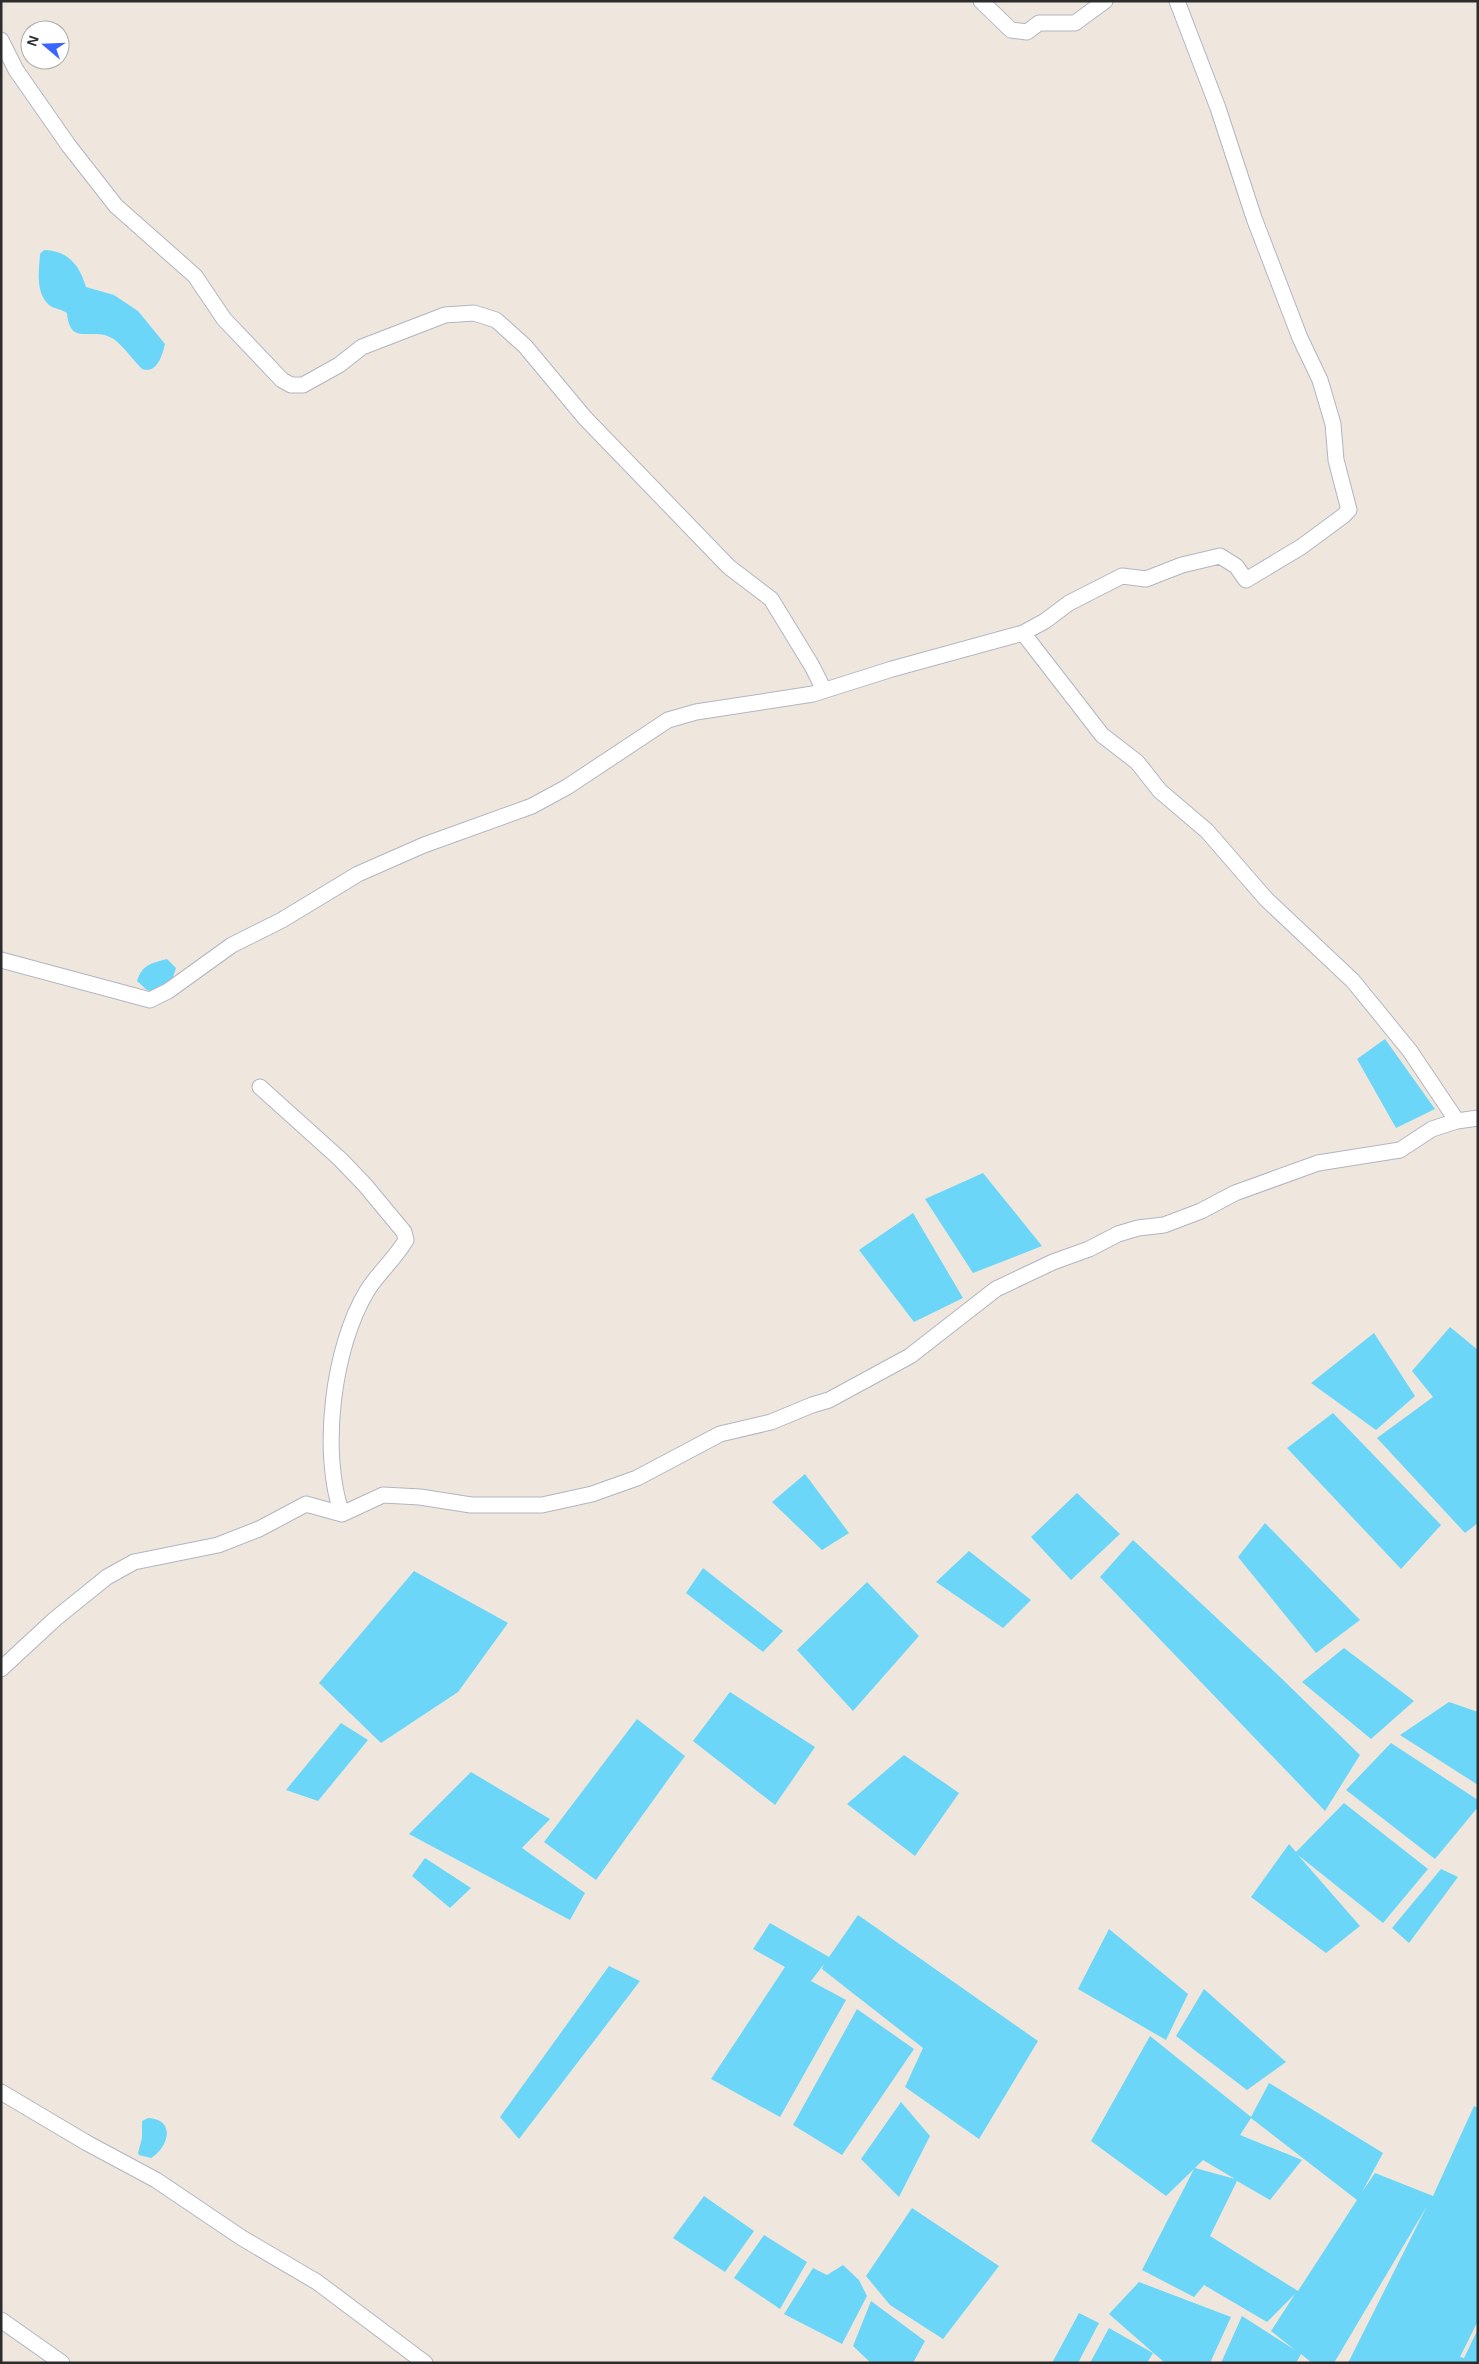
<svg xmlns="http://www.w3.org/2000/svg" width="1479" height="2364" font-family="Helvetica,sans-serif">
  <rect width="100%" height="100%" fill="#efe7de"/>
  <path fill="#6bd6f7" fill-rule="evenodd" d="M44,250c24,1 35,14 42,37l28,8 24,16 27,33c-3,12 -8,30 -23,25 -9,-9 -17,-21 -27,-29 -21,-16 -45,9 -48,-27 -5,-4 -13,-4 -18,-8 -14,-13 -10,-34 -9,-51z
    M167,959l9,9 -4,12 -18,12 -7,-2 -10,-9c5,-16 14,-18 30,-22z
    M1385,1039l50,70 -39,19 -39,-69z
    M983,1173l59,73 -69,27 -48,-74z
    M913,1213l50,85 -49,24 -55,-72z
    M1450,1327l28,23v173l-13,10 -88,-95 56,-41 -21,-26z
    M1374,1333l41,63 -39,34 -65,-47z
    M1333,1413l108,112 -40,44 -114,-121z
    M805,1474l44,59 -27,17 -50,-48z
    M1077,1493l43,41 -49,46 -40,-43z
    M1265,1523l95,97 -44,33 -78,-96z
    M1133,1540l146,136 81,79 -35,56 -225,-234z
    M969,1551l62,49 -28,28 -67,-46z
    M703,1568l80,63 -20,21 -77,-59z
    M414,1571l94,52 -50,69 -77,51 -62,-60z
    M867,1582l52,54 -66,75 -56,-61z
    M1344,1648l70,53 -43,38 -69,-57z
    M730,1692l85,55 -40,58 -82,-64z
    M1449,1702l29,10v73l-78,-50z
    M637,1719l48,37 -89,124 -52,-38z
    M341,1723l27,17 -50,61 -32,-11z
    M1391,1743l87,57v7l-43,52 -89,-69z
    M904,1755l55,38 -44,63 -68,-52z
    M471,1772l79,47 -28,29 63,45 -15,27 -161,-86z
    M1344,1803l84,66 -45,54 -85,-68 62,71 -34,27 -75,-56 38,-53 7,8z
    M425,1858l46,30 -21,20 -38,-32z
    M1441,1869l17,8 -49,66 -17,-15z
    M858,1915l180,126 -59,98 -74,-52 18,-39 -101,-79 2,-5 -13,17 35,19 -66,117 -69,-38 74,-112 -32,-18 17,-26 59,34z
    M1109,1929l79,65 -22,46 -88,-51z
    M609,1966l31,15 -121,158 -19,-22z
    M1204,1989l82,73 -39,28 -71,-54z
    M857,2009l57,40 -72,106 -49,-30z
    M1150,2036l101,81 18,-34 114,70 -21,39 13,-19 58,23 41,-90 4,2v213l-18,36 4,1 14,-29v34h-130l79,-157 -93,157h-22l-11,-9 -5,9h-75l21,-47 53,34 -24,-19 24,-37 -28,28 -63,-37 -10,12 -52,-27 52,-101 -28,27 -75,-55zM1251,2118l106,82 -59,91 -88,-55 27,-55 33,19 32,-40 -62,-25zM1203,2160l32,19 -40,-11z
    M901,2102l29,34 -31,61 -38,-38z
    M148,2118c28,1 21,29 3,40l-12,-3 -1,-2 4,-15v-17z
    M704,2196l50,35 -29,41 -52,-34z
    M912,2208l87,58 -56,73 -53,-34 -24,-29z
    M764,2235l43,27 -27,47 -46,-31z
    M843,2265l16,15 8,16 -25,48 -58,-30 29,-46 14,7z
    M1139,2282l92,35 -21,46h-45l-56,-49z
    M871,2301l54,40 -12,22h-42l-18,-17z
    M1079,2313l20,10 -21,40h-26z
    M1109,2328l44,25 -6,10h-57z"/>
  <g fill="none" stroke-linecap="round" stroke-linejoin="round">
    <defs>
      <path id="minor" d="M981,1l30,29 16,2 12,-9h36l30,-22
        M1,40l15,30 53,76 47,60 79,70 29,43 58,61 9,5h12l36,-20 23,-18 83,-32 29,-2 22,7 29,26 60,72 144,149 42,32 41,67 12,24
        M1023,633l79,102 35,27 23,29 47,40 59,68 87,82 57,70 47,70
        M1,960l149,40 18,-9 64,-46 50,-25 76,-46 66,-29 108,-39 35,-19 101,-67 28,-8 117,-18 79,-25 131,-36 22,-12 24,-18 53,-27 24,3 36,-14 38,-9 16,10 10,14 55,-33 42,-31 6,-6 -13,-50 -3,-36 -13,-44 -20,-42 -46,-120 -36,-110 -41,-107
        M260,1087l80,72 25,26 39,47 2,8c-11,19 -28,33 -39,51 -34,56 -47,161 -25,223
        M1,1669l54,-50 52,-42 27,-15 84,-17 41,-16 47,-25 36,10 41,-19 37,2 51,8h71l50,-11 45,-16 83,-44 51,-12 41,-17 17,-5 81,-44 86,-67 57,-27 36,-13 29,-15 20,-6 26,-3 37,-14 34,-18 83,-30 82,-13 32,-21 25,-8 21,-3
        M1,2092l86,51 69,37 86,58 75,44 108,81
        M1,2320l61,43"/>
    </defs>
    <use href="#minor" stroke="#b2b5c1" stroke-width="17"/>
    <use href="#minor" stroke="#fff" stroke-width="15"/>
  </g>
  <rect width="1479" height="2364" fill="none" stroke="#2c2c2c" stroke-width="5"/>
  <g transform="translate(45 45) rotate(289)"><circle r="24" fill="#ffffff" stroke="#ababab"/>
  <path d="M0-4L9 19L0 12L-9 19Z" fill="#3b65ff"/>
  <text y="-8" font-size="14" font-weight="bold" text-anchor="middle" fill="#2c2c2c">N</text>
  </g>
</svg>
